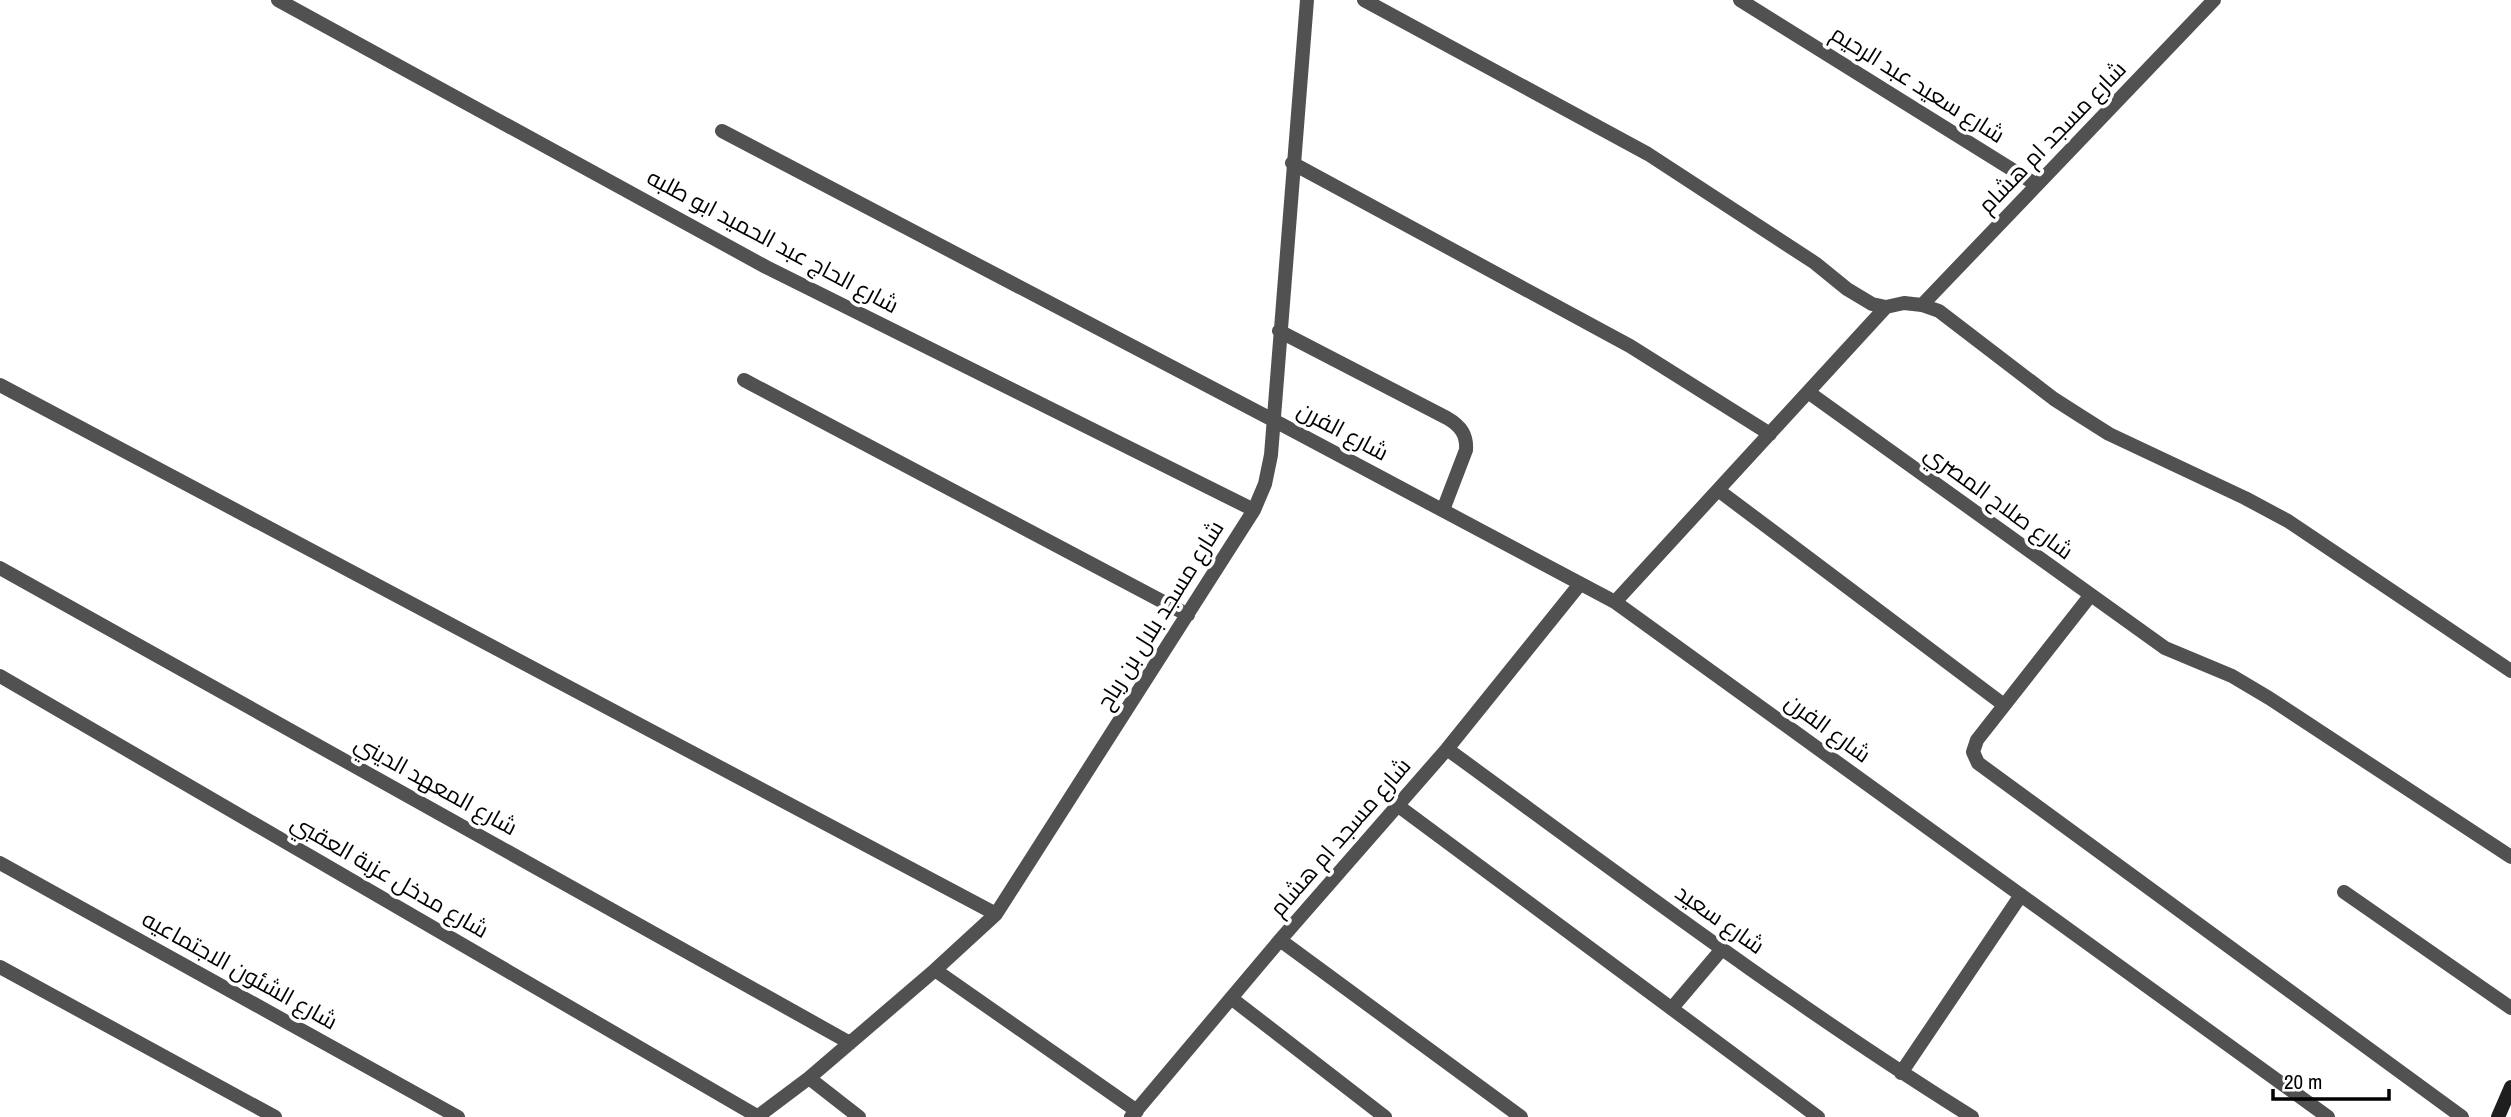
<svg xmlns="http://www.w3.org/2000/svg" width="2511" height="1117" font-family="'Archivo Narrow',Cairo,sans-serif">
  <rect width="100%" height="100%" fill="#fff"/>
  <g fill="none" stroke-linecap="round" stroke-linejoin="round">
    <path stroke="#515151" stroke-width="14" d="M278,0l488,267 488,243
      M1364,0l284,154 167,109 32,26 25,15 14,3 18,-4 18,2 17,6 115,88 25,16 30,19 136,64 43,23 223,150
      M1740,0l297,185
      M722,131l551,289 342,182 713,515
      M1292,163l338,183 140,88
      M1922,305l292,-305
      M1279,331l168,87c14,8 20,17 19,32l-23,60
      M744,380l444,235
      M0,385l996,529
      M1808,392l357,256 67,28 37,22 242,159
      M1718,490l286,215
      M0,568l850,475
      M2090,596l-113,144 -4,12 5,11 484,354
      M1615,602l271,-295
      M0,676l757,440
      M1447,749c173,126 344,255 525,368
      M1397,805l421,312
      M0,863l458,254
      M2344,892l167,116
      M1280,940l241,177
      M0,967l275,150
      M935,970l202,141
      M1231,998l154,119
      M1672,1008l50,-59
      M1901,1073l120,-178
      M809,1078l50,39
      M757,1117l52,-39 126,-108 61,-56 258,-404 11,-26 6,-29 36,-455
      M1131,1117l149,-177 167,-191 133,-165"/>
    <path stroke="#1e1e1e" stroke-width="14" d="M2498,1117l13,-30"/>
  </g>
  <g text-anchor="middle" stroke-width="7" stroke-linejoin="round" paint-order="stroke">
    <g font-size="23" fill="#000" stroke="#fff">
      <text transform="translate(1918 84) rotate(32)" y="8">شارع سعيد عبد الرحيم</text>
      <text transform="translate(2052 137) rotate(-46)" y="8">شارع مسجد ام هشام</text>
      <text transform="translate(773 241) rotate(28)" y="8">شارع الحاج عبد الحميد ابو طلبه</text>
      <text transform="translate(1343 431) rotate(28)" y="8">شارع الفرن</text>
      <text transform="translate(1999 502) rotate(36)" y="8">شارع صلاح المصري</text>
      <text transform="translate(1160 615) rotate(-58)" y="8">شارع مسجد بلال بن رباح</text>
      <text transform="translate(1828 728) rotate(36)" y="8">شارع الفرن</text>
      <text transform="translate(436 785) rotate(29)" y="8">شارع المعهد الديني</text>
      <text transform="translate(1340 837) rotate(-49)" y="8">شارع مسجد ام هشام</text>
      <text transform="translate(390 876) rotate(30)" y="8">شارع مدخل عزبة العقبي</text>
      <text transform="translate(1720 919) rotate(35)" y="8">شارع سعيد</text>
      <text transform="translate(240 970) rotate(29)" y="8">شارع الشئون الاجتماعيه</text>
    </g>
  </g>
  <path d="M2273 1089v10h116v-10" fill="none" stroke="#000000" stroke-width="3.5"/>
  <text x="2284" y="1089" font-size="21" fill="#000000" stroke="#ffffff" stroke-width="5" paint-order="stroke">20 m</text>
</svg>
